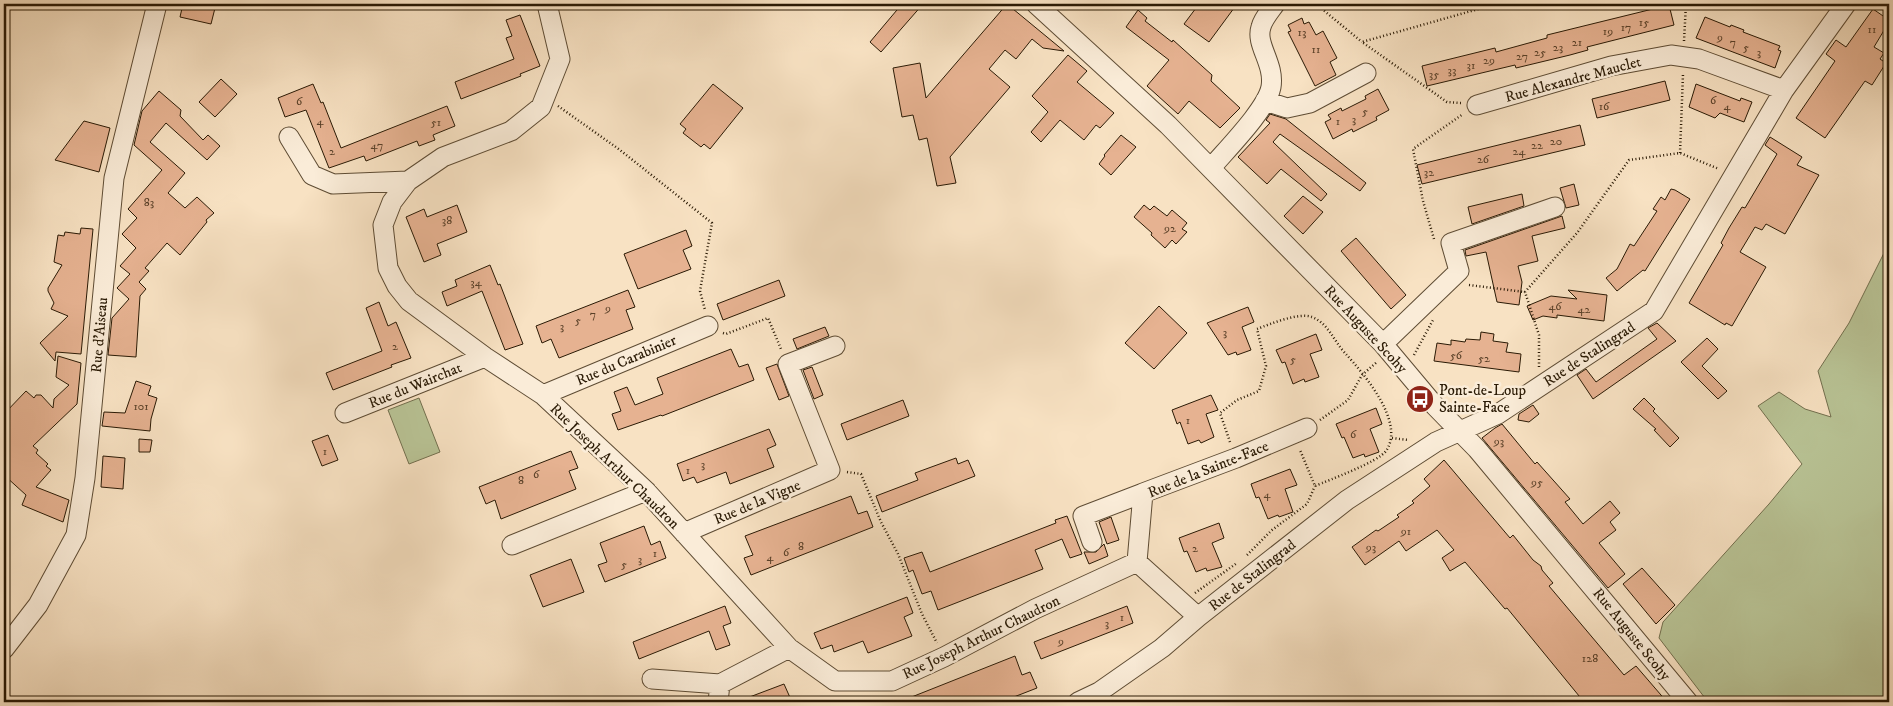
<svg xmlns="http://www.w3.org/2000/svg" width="1893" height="706" font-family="'IM FELL DW Pica',serif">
  <rect width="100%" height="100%" fill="#f8e2c3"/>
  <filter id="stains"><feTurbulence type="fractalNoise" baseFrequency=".004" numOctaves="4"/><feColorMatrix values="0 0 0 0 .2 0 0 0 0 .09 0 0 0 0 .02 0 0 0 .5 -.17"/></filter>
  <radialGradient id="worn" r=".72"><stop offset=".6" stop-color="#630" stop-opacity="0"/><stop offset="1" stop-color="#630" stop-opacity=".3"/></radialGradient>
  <path fill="#b9c496" stroke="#726f4e" d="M1889,243v459h-181l-49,-64 4,-16 106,-118 33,-40 -44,-58 21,-14 26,17 26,8 -13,-46 31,-48z
    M419,398l21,54 -31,12 -21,-54z"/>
  <path fill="#e6b291" stroke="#2a1a05" d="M183,4h33l-5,20 -31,-7z
    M902,4h21l-42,48 -11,-10z
    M1007,4l57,47 -21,-3 -11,-9 -16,20 -11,-9 -16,19 21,18 -60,70 6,26 -19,3 -10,-48 -8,2 -6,-25 -11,2 -9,-49 27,-5 6,35z
    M1199,4h38l-28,38 -25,-18z
    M1669,5l5,20 -87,22 1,3 -18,5 -54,13 -1,-3 -88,21 -5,-20 73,-18 1,4 51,-14v-3z
    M1873,9l13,9 3,4 -15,25 10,6 -4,6 6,4 -14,22 -7,-4 -40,57 -29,-20 39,-57 -9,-7 10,-14 10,7z
    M1138,10l9,8 -2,3 27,21 1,-2 39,35 -1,6 29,27 -20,20 -31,-27 -11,13 -31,-28 22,-26 -43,-33z
    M520,15l20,51 -20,8 1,2 -60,23 -6,-17 59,-23 -8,-21 6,-2 -6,-16z
    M1705,17l25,10 1,-2 13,5 -1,2 37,14 -2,4 3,1 -6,17 -79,-30z
    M1302,18l2,6 5,-2 7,13 7,-4 14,27 -7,4 6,13 -21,11 -27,-54 3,-1 -3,-6z
    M1068,55l19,16 -10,11 37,31 -14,15 -4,-3 -12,15 -24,-20 -19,22 -10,-10 17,-20 -16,-16z
    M221,79l16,15 -22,23 -16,-15z
    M1665,81l5,19 -73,18 -5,-19z
    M313,84l8,19 2,-1 18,46 106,-42 8,20 -22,9 2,5 -16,6 -2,-5 -51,20 -2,-5 -35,12 -23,-58 -21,7 -7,-19z
    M713,84l30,24 -33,41 -6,-5 -3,3 -18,-14 3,-4 -6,-5z
    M1696,84l44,17 1,-3 11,4 -8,20 -24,-9 -5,5 -26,-11z
    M1378,89l11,21 -13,7 1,3 -24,12 -1,-3 -19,10 -8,-17 6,-3 -3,-4 13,-7 1,3 24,-12 -1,-3z
    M159,91l22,19 -1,6 23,24 5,-5 12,11 -13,14 -41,-37 -16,19 35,31 -17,20 17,15 12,-11 17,16 -8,7 1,2 -27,33 -13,-12 -22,25 4,3 -10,11 7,7 -6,7 -4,61 -28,-2 4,-37 17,-19 -12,-11 13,-14 -10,-8 16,-18 -14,-14 15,-16 -9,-9 34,-39 -28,-25 8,-34z
    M1270,114l16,5 80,64 -6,8 -80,-57 -7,8 54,52 -6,7 -40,-32 -14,15 -29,-27 32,-34 -4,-3z
    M84,121l26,7 -11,44 -44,-12z
    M1580,125l5,20 -163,39 -5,-19z
    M1121,135l15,12 -25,28 -12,-11 6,-8 -1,-1z
    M1770,137l32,20 -5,8 22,10 -34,59 -19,-10 -4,6 -7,-3 -15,25 26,15 -34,59 -6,-3 -1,2 -36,-22 34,-58 -2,-2 8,-15 13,-21 3,1 32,-54 -12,-9z
    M1574,184l5,21 -13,3 -6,-20z
    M1671,189l4,1 15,9 -45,72 -2,-1 -26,21 -11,-13 11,-9 13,-25 4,2 23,-35 -4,-2 8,-12 4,3z
    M1522,194l2,12 -52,18 -4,-17z
    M1303,196l20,16 -20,22 -19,-18z
    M457,205l10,27 -30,12 4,11 -17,7 -18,-45 18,-8 3,8z
    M1144,205l6,5 4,-4 13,10 5,-6 15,13 -5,6 5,3 -11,12 -4,-4 -7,8 -14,-13 1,-2 -18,-16z
    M1562,216l3,12 -33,8 6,25 -20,5 4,16 -3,23 -22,-3 -11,-50 -20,4 -1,-6z
    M81,228l12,1 -12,125 -25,-2 -1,9 -15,-18 28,-27 -17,-7 3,-6 -6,-12v-3l14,-23 -8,-3 4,-27 6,1 1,-4 15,2z
    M686,230l6,16 -9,4 8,19 -53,20 -14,-35z
    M1356,238l50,57 -15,14 -50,-58z
    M490,265l8,20 2,-1 23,60 -18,6 -23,-59 -35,15 -5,-14 15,-6 -2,-6z
    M779,280l6,16 -62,24 -6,-16z
    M628,290l7,17 -9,3 7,19 -74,29 -8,-19 -9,4 -6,-17z
    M1568,290l39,5 -3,26 -47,-6v3l-14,-2 -10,4 -6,-14 24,-10 26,3z
    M379,302l9,24 8,-4 15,36 -20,7 1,2 -59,23 -7,-17 56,-22 -16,-43z
    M1159,306l28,27 -33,36 -29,-26z
    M1248,307l6,15 -12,5 9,23 -14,5 -1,-3 -8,3 -21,-32z
    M1657,323l19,18 -83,58 -16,-24 9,-6 10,13 61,-43 -9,-11z
    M825,327l4,9 -32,13 -4,-10z
    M1481,332l13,2 -1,7 15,2 -2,9 15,2 -2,18 -85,-11 3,-18 14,2v-5l14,2 1,-3 14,1z
    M1316,334l6,16 -12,4 9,23 -14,5 -1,-3 -11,5 -8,-22 -3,1 -6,-13z
    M1707,338l11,11 -16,17 25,25 -9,8 -37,-37z
    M731,349l8,18 9,-3 6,16 -92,36 -1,-1 -43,15 -6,-16 9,-3 -7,-19 13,-5 8,18 28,-11 -6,-16z
    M58,356l23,7 -4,41 -44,42 5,4 -2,3 12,11 -2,2 5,4 -15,17 33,13 -6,22 -41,-17 4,-10 -22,-20v-61l22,-23 8,7 2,-3h5l12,13 1,-9 15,-14 -13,-8z
    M777,364l12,32 -10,4 -13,-32z
    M812,367l11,28 -9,4 -11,-29z
    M136,381l15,5 -3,9 9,3 -6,21 -1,12 -48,-5 2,-14 21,1z
    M1211,395l7,15 -12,4 8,23 -13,6 -2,-3 -11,4 -8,-22 -3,2 -5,-14z
    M1644,398l11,11 -2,2 26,27 -9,9 -16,-17 2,-1 -23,-20z
    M903,400l6,16 -62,24 -6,-16z
    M1533,405l6,9 -10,8 -11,-2 1,-6z
    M1376,408l6,16 -12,5 9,23 -14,5 -1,-3 -11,4 -9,-21 -2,1 -6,-14z
    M1502,424l33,40 2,-2 33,37 -5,3 18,22 27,-23 10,12 -10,9 6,8 -17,13 26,31 -17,14 -126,-150 13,-10z
    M769,429l7,16 -9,4 7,18 -44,17 -4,-12 -29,11 -3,-6 -11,4 -6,-17z
    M328,435l10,25 -16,6 -10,-25z
    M139,439l13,1 -2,12h-11z
    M571,451l7,17 -9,3 7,18 -75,30 -6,-19 -9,4 -7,-17z
    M103,456l22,2 -2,31 -22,-2z
    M956,458l2,6 10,-4 7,16 -93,36 -6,-16 42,-16 -3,-7z
    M1444,460l66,78 3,-3 20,25 8,6 1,4 11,13 -4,3 75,89 12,-9 31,36h-83l-77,-94 -2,1 -40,-47 -15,9 -8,-13 12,-8 -17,-20 -31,21 -7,-10 -34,24 -13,-18 24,-17 2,1 21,-14 -2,-2 17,-12 -2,-2 18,-15 -6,-7z
    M1290,469l7,16 -12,4 8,23 -14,5 -1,-2 -10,4 -9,-22 -3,1 -5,-14z
    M851,496l7,18 9,-3 6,16 -122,48 -7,-17 9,-3 -8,-19z
    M1067,516l15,38 -12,4 -8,-19 -27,11 8,19 -105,41 -7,-19 -9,3 -9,-24 -4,2 -5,-14 18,-6 8,20 126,-49 -1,-3z
    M1111,517l8,23 -12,4 -8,-22z
    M1219,523l5,15 -12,5 10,24 -15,4 -1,-3 -10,4 -9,-21 -3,1 -5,-14z
    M644,526l7,19 9,-4 6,17 -61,24 -7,-17 9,-3 -7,-19z
    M1104,544l4,12 -19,8 -5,-12h12z
    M571,559l13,33 -41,15 -13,-32z
    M1642,568l33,37 -19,19 -33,-40z
    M907,597l6,16 -9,4 8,19 -44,17 -5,-12 -29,11 -2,-7 -11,4 -7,-16z
    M725,606l6,17 -8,3 7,19 -14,5 -7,-19 -70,28 -6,-17z
    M1127,606l6,17 -92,36 -7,-17z
    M1015,656l7,19 8,-3 7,16 -36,14h-102z
    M784,684l8,18h-53v-1z"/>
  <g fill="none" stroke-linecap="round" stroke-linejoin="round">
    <defs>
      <path id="minor" d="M547,4l13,55 -19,48 -30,24 -68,26 -35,24 -16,21 -9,23 5,43 9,18 12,15 76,56 58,38 103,96 143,157 46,33h57l52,-24 91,-48 102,-47 61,55
        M1036,4l132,121 215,219 52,62 42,43 211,253
        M1265,101l22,7 23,-5 56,-30
        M1477,105l134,-39 60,-11 28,4 85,31
        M289,137l23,38 21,9 75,-3
        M1211,168c15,-18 56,-59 60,-81 4,-24 -16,-42 -10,-60 2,-8 9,-16 14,-23
        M1383,344l76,-73 -8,-28 104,-36
        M543,395l165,-69
        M345,413l140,-56
        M684,533l146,-63 -42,-106 47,-18
        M1092,542l-9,-26 60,-23
        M512,545l134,-54
        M1137,562l6,-69 93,-35 71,-30
        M4,649l34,-44 38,-70 9,-57 29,-300 43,-174
        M652,679l68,5 69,-36
        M718,702l2,-18
        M1078,702l21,-10 63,-44 36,-31 149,-117 89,-58 62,-28 156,-103 130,-221 62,-86"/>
    </defs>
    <use href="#minor" stroke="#5e4c34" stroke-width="21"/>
    <path stroke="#2a1a05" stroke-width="2.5" stroke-dasharray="1 2.5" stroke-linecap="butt" d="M1316,4l46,38
      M1684,41l2,-37
      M1461,103l-14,-1 -85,-60 134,-38
      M558,106l62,44 92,73 -12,68 5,19
      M1680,153l3,-79
      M1434,239l-11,-38 -10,-52 50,-35
      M1469,285l56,7
      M723,333l3,1 42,-16 13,31
      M1414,355l19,-35
      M1539,367v-32l-14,-43 52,-59 52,-73 51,-7 39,16
      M1320,420l28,-20 14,-25 15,-13
      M1392,438l16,2
      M1230,442l-10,-29 17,-13 22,-9 7,-25 -9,-37c13,-5 42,-17 55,-12 17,7 21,23 33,36 18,20 61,69 41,98 -8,11 -57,29 -71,35l-15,-36
      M847,472l14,2 20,48 17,32 24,60 15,29
      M1247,555l25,-25 35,-26 8,-18
      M1195,593l42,-30"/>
    <use href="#minor" stroke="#faecd8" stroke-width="19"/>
  </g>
  <defs>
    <symbol id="bus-disc" viewBox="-11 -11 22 22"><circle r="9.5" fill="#8f2418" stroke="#faecd8"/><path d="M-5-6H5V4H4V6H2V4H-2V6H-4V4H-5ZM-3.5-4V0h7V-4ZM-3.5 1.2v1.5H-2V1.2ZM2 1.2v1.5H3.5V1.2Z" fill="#fff"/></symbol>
  </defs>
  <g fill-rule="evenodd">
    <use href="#bus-disc" x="1404" y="383" width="32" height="32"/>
  </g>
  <g text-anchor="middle" stroke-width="5" stroke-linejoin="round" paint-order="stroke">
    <g font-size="12" fill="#594028">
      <text x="1644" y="26">15</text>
      <text x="1626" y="31">17</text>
      <text x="1872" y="33">11</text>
      <text x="1608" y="35">19</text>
      <text x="1302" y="36">13</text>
      <text x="1720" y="41">9</text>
      <text x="1577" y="46">21</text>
      <text x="1733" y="46">7</text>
      <text x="1558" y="51">23</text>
      <text x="1746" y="51">5</text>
      <text x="1316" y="53">11</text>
      <text x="1540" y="56">25</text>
      <text x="1759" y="56">3</text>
      <text x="1522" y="60">27</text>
      <text x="1489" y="64">29</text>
      <text x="1471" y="69">31</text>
      <text x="1452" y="74">33</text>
      <text x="1434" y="78">35</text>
      <text x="1713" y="104">6</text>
      <text x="299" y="105">6</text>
      <text x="1604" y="110">16</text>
      <text x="1727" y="110">4</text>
      <text x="1365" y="115">5</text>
      <text x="1354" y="123">3</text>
      <text x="320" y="125">4</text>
      <text x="1338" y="125">1</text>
      <text x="436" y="126">51</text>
      <text x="1556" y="145">20</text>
      <text x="377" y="149">47</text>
      <text x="1537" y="149">22</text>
      <text x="332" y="155">2</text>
      <text x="1519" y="155">24</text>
      <text x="1483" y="163">26</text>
      <text x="1429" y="176">32</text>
      <text x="149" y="206">83</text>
      <text x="447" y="224">38</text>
      <text x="1170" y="232">92</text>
      <text x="476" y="286">34</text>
      <text x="1555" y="310">46</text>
      <text x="608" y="312">9</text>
      <text x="1584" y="313">42</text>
      <text x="593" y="318">7</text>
      <text x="578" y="324">5</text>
      <text x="562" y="330">3</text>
      <text x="1225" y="336">3</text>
      <text x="395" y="350">2</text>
      <text x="1456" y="359">56</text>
      <text x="1484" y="362">52</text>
      <text x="1293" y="363">5</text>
      <text x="141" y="410">101</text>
      <text x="1188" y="424">1</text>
      <text x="1353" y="438">6</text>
      <text x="1499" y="445">93</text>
      <text x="325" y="455">1</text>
      <text x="703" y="468">3</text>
      <text x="688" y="474">1</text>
      <text x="536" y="478">6</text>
      <text x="521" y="484">8</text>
      <text x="1537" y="486">95</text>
      <text x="1267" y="498">4</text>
      <text x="1406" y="535">91</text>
      <text x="801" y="550">8</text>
      <text x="1371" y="551">93</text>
      <text x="1195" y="552">2</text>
      <text x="786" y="556">6</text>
      <text x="655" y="557">1</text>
      <text x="770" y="561">4</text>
      <text x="640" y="563">3</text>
      <text x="624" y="568">5</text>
      <text x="1122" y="621">1</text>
      <text x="1107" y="627">3</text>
      <text x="1061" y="645">9</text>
      <text x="1590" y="662">128</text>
    </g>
    <g font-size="15" fill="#2a1a05" stroke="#faecd8">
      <text transform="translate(1573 79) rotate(-15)" y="5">Rue Alexandre Mauclet</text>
      <text transform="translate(1366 329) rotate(47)" y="5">Rue Auguste Scohy</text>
      <text transform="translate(99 335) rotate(-85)" y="5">Rue d'Aiseau</text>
      <text transform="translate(1589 354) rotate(-33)" y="5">Rue de Stalingrad</text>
      <text transform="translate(626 360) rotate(-23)" y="5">Rue du Carabinier</text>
      <text transform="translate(415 385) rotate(-22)" y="5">Rue du Wairchat</text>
      <text transform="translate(615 466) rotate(44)" y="5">Rue Joseph Arthur Chaudron</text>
      <text transform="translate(1208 469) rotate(-22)" y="5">Rue de la Sainte-Face</text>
      <text transform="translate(757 502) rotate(-23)" y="5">Rue de la Vigne</text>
      <text transform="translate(1252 575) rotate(-38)" y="5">Rue de Stalingrad</text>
      <text transform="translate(1632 634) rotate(51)" y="5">Rue Auguste Scohy</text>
      <text transform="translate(981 637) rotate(-26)" y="5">Rue Joseph Arthur Chaudron</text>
    </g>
    <g font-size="15" fill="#2a1a05" stroke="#faecd8" text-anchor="start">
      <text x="1439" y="395">Pont-de-Loup<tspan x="1439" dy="17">Sainte-Face</tspan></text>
    </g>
  </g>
  <rect width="1893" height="706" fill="none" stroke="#f8e2c3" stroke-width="20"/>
  <rect x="5" y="5" width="1883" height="696" fill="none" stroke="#2a1a05" stroke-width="2.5"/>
  <rect x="10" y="10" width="1873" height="686" fill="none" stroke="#2a1a05"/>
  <rect width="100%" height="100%" filter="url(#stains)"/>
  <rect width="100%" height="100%" fill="url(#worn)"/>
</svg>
